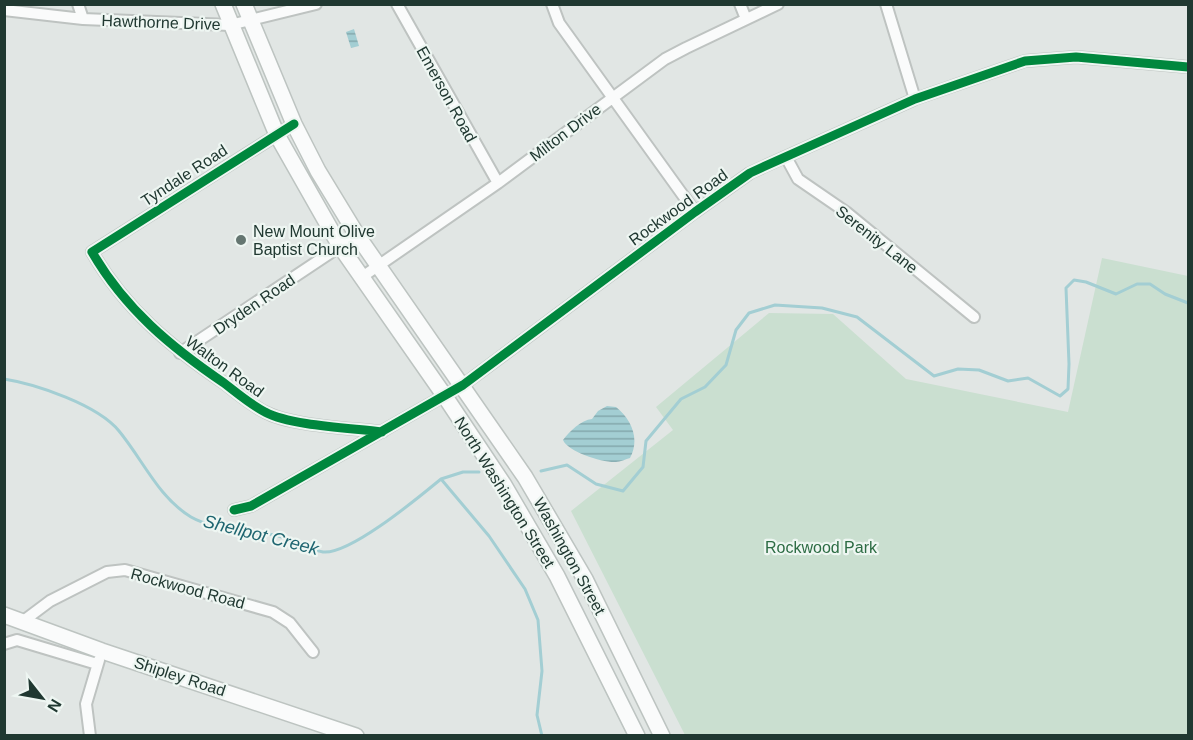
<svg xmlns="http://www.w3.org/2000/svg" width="1193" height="740" font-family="Helvetica,sans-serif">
  <defs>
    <pattern id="water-rules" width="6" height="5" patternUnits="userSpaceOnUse" patternTransform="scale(1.5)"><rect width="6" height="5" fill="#a3ced3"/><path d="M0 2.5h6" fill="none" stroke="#84a8ac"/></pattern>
  </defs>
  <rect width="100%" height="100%" fill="#e1e6e4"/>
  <path fill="#cadfd0" d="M1102,258l86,18v459h-503l-114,-224 102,-81 -17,-23 113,-94 64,1 73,65 162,33z"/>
  <path fill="url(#water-rules)" d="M354,29l5,17 -8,2 -5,-16z
    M607,406l9,1c16,13 24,32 14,51 -4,1 -10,4 -14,4 -13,1 -48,-10 -53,-22 7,-9 18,-20 29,-21l6,-8z"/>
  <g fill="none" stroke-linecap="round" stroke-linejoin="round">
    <path stroke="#a3ced3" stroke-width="3" d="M4,379c32,5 94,26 115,52 24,29 39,66 72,86 12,7 39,14 52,16 11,1 22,0 32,2 16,4 32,14 48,17 27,3 96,-55 118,-73l48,57 36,53 13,31 4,51 -5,44 5,21
      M541,471l26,-6 29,19 27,7 20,-24 3,-26 35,-42 24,-12 21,-22 10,-35 13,-17 26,-8 47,3 35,9 77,59 24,-7 21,1 29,11 20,-3 32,18 8,-7 1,-25 -3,-76 8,-8 12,2 30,12 21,-10h13l15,10 23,9
      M441,479l22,-7h16"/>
    <defs>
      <path id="minor" d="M78,4l5,15
        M397,4l101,179
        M552,4l7,19 136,189
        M740,4l6,15
        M886,4l29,95
        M4,10l79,9 147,6 86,-21
        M294,124l-202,128c33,57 79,95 132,131 13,10 27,22 41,29 26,14 86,16 117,20
        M786,157l12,22 48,33 128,105
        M362,277l136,-94 167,-124 21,-11 92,-44
        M180,353l177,-118
        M234,510l17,-4 212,-121 232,-173 55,-39 13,-6 152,-68 110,-38 51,-4 112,10
        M22,622l28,-21 57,-29 18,-2 148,42 17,11 23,29
        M4,644l13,-4 80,24
        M90,736l-4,-32 13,-44"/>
      <path id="secondary" d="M223,4l54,131 63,111 104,149 60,90 53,91 80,160
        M244,4l50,120 24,47 39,64 168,242 60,102 77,157
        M4,615l98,36 254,85"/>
    </defs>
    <use href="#minor" stroke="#bec3c1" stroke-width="14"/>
    <use href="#secondary" stroke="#bdc4c1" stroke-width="18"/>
    <use href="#minor" stroke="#fafbfb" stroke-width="10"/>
    <use href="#secondary" stroke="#fafbfb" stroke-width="15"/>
    <defs>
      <path id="cycleway" d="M294,124l-202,128c33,57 79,95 132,131 13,10 27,22 41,29 26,14 86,16 117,20
        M234,510l17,-4 212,-121 232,-173 55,-39 13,-6 152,-68 110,-38 51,-4 112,10"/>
    </defs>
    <use href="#cycleway" stroke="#eef6f2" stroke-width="13"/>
    <use href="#cycleway" stroke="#00873e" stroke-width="9"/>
  </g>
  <circle fill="#647570" stroke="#eef6f2" stroke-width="2" cx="241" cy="240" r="6"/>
  <g text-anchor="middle" stroke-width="4.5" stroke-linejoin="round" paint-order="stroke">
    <g font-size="16" fill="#203831" stroke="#eef6f2">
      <text transform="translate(161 22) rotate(2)" y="6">Hawthorne Drive</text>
      <text transform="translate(447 94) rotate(61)" y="6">Emerson Road</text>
      <text transform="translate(565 132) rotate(-37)" y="6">Milton Drive</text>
      <text transform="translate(184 175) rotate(-33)" y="6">Tyndale Road</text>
      <text transform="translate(678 207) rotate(-36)" y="6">Rockwood Road</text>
      <text transform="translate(877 239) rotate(38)" y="6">Serenity Lane</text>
      <text transform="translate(254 304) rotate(-34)" y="6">Dryden Road</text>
      <text transform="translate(225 366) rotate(36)" y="6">Walton Road</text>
      <text transform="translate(505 492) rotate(58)" y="6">North Washington Street</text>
      <text transform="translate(570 556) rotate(61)" y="6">Washington Street</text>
      <text transform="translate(188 588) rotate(15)" y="6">Rockwood Road</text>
      <text transform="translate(180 676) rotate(18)" y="6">Shipley Road</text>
    </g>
    <g font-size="16" fill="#203831" stroke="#eef6f2" text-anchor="start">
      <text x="253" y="237">New Mount Olive<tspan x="253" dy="18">Baptist Church</tspan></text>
    </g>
    <g font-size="16" fill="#2d6c44" stroke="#eef6f2">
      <text x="821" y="553">Rockwood Park</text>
    </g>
    <g font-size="18" font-style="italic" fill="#1e6570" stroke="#eef6f2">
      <text transform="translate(261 535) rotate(14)" y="6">Shellpot Creek</text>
    </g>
  </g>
  <rect width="1193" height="740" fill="none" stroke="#203831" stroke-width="12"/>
  <g transform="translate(42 698) rotate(121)" stroke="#eef6f2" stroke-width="4.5" paint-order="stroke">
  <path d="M0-4.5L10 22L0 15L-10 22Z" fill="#203831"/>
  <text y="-9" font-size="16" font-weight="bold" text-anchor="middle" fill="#203831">N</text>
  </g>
</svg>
